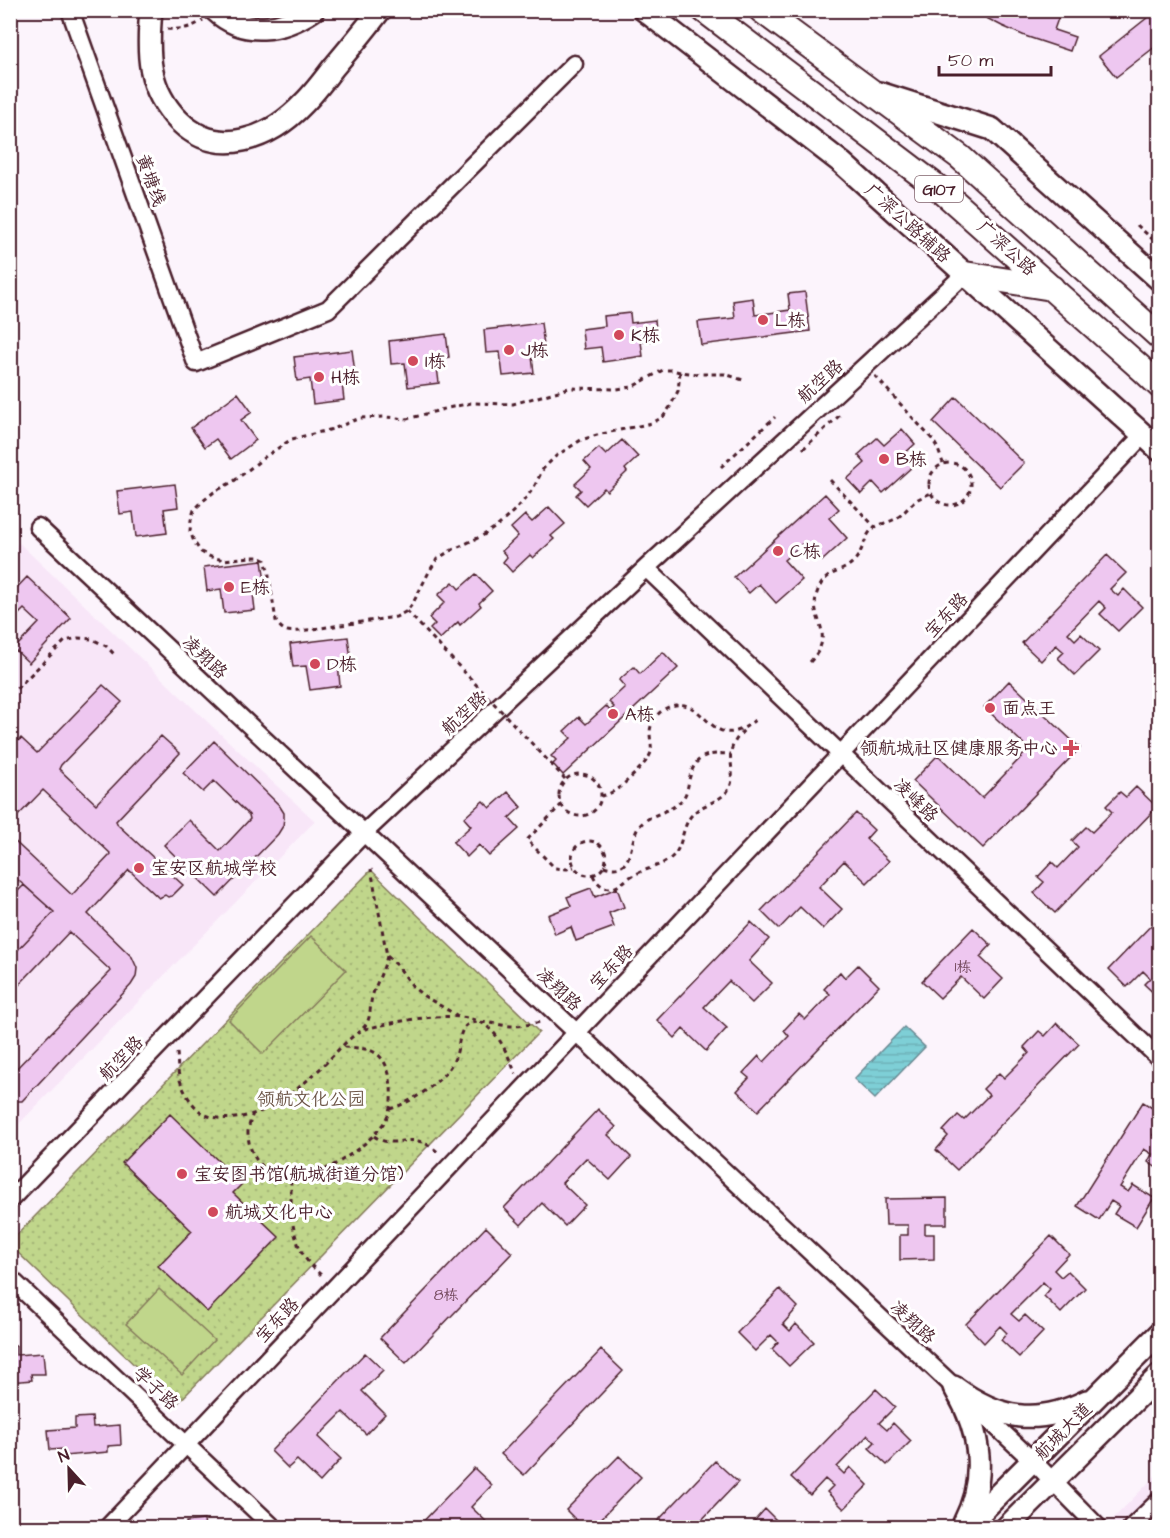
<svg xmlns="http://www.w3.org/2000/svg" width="1170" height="1538" font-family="'Architects Daughter','LXGW WenKai TC',sans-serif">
  <defs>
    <pattern id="park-dots" width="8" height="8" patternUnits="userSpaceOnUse" patternTransform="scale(1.5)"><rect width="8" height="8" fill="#c0d68b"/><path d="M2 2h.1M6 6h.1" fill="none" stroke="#a6b778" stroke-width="1.8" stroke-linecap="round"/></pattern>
    <pattern id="water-rules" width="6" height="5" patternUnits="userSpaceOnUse" patternTransform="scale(1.5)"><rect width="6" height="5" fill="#7ecfd6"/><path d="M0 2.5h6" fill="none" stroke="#6eb1b8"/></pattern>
  </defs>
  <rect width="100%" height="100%" fill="#fcf4fc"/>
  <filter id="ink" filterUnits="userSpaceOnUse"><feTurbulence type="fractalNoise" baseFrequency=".0167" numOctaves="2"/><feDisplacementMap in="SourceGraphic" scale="12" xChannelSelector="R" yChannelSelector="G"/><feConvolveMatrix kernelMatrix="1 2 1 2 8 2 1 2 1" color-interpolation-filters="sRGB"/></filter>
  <g filter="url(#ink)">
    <path fill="#f8e6f8" d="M19,543l195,185 101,93 -304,311 -1,-580z
      M1159,1472v55h-54z"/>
    <path fill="url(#park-dots)" stroke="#857a5b" stroke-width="1.5" d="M371,870l168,162 -363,373 -165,-159 -1,-4z"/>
    <path fill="#c0d68b" stroke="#857a5b" stroke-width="1.5" d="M311,936l35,34 -83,84 -34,-34z
      M159,1289l55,51 -32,35 -56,-51z"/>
    <path fill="url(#water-rules)" stroke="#698992" stroke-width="1.5" d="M904,1027l21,20 -50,52 -21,-20z"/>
    <path fill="#eec7f0" stroke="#4a1f2b" stroke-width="1.5" d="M971,10h90l-7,20 21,7 -5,14 -45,-15 -23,-10z
      M1157,10h3v33l-44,34 -17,-21z
      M805,292l5,39 -109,14 -3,-23 37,-4 -2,-17 20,-3 2,17 35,-5 -2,-16z
      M630,313l1,10 24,-3 2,20 -16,2 2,14 -40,6 -2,-15 -17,2 -2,-20 23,-3 -1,-10z
      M541,323l3,23 -13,2 3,25 -31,3 -3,-24 -14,1 -2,-23z
      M446,334l3,23 -13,2 3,24 -31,4 -3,-24 -14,1 -2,-23z
      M352,350l3,23 -14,2 3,25 -31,4 -3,-25 -13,2 -3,-24z
      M238,393l14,19 -11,8 15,20 -25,19 -15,-20 -11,8 -14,-19z
      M956,397l68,66 -24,24 -67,-65z
      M902,429l13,15 -12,11 10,11 -30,27 -10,-11 -12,12 -14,-15 18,-16 -7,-8 19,-17 7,7z
      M622,440l16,17 -13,12 2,3 -20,19 -3,-3 -18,17 -10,-10 5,-5 -6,-6 16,-15 -7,-8 15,-13 7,7z
      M175,484l3,23 -14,2 3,24 -31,4 -3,-25 -13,2 -3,-23z
      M825,494l14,15 -10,9 18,20 -25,23 -18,-19 -20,18 18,20 -26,23 -17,-19 -10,9 -15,-16z
      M549,507l16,17 -14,12 3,3 -21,19 -3,-3 -18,17 -9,-10 4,-5 -5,-6 16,-15 -7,-8 14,-13 7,7z
      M1107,555l19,18 -16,16 8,7 6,-7 18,18 -24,24 -18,-17 6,-6 -7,-7 -31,32 7,7 6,-6 18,17 -24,24 -17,-17 6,-6 -8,-7 -15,16 -19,-18z
      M262,560l3,23 -13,2 3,25 -31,3 -3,-24 -14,2 -3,-24z
      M476,574l16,17 -13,12 2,3 -21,19 -2,-3 -18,17 -10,-10 5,-5 -6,-6 16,-16 -7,-7 15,-13 6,7z
      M27,577l44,41 -42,45 -15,-14 25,-26 -15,-14 -14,14v-28z
      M348,637l3,23 -13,2 2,24 -30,4 -4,-24 -13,1 -3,-23z
      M663,652l15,16 -115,107 -10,-11 3,-3 -5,-5 20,-18 -7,-7 15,-14 7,7 20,-18 4,5 4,-4 -5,-5 16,-15 -6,-7 15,-13 6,7z
      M1009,681l71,67 -97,100 -70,-67 25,-26 44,43 47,-49 -45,-42z
      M103,685l19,17 -61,63 -2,4 37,35 65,-68 19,17 -64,68 2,4 65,60 -11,11 -4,1 -3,-2 -6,3 -30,-28 -41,44 44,43 5,11 -1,9 -5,8 -109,116h-5l-7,-6v-20l101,-104 -42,-39 -53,56 -6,1v-31l44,-46 -44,-39v-36l62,58 39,-41 -68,-64 -33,34v-75l11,-11 16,15z
      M214,741l65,64 5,8v4l-1,9 -5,8 -61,63 -53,-52 25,-25 31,31 30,-32 -1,-4 -35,-34 -11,11 -20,-19z
      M1136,787l21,20 -102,106 -21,-20 10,-11 -6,-5 14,-15 6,6 20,-21 -6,-6 14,-14 6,5 20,-20 -6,-6 14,-14 6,5z
      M508,792l13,15 -12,11 10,11 -30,27 -10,-11 -12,12 -14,-15 18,-16 -7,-8 19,-17 7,7z
      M856,813l18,17 -8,9 23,22 -22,22 -23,-22 -25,26 23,22 -19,20 -23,-22 -21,22 -18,-18z
      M24,885l30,27 -44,46v-59z
      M591,888l4,9 22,-9 7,19 -15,6 5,14 -38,14 -5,-14 -16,7 -7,-19 23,-9 -4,-9z
      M1160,916v38l-6,5 6,5v35l-16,-15 6,-6 -7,-7 -16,16 -18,-18z
      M751,922l18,17 -20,22 23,22 -20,20 -23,-22 -25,26 23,21 -21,23 -23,-22 -8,9 -18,-18z
      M973,928l18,17 -11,12 23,22 -19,20 -23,-22 -21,21 -18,-17z
      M858,965l21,21 -121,125 -21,-20 12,-13 -6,-5 16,-17 5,6 25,-26 -5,-6 15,-16 6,6 25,-26 -6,-5 16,-17 5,6z
      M1057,1023l22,21 -122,126 -21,-20 12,-14 -5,-5 15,-16 6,5 25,-25 -6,-6 16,-16 5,5 25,-25 -5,-6 15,-16 6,5z
      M1143,1102l17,11v11l-7,11 7,5v30l-12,-8 4,-8 -8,-5 -24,38 8,5 5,-7 21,13 -18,29 -22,-13 5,-8 -8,-5 -12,19 -22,-14z
      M598,1109l18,18 -8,8 23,22 -21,23 -24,-22 -24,25 23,22 -20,21 -23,-23 -21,22 -17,-17z
      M170,1114l72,70 -9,9 46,44 -72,75 -49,-46 34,-35 -70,-68z
      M947,1198v26h-22v10h9v25l-34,1v-25h8v-10h-22l-1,-26z
      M486,1227l26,26 -106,110 -26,-25z
      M1051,1236l18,18 -15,16 7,7 7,-6 17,17 -24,25 -17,-17 6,-7 -7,-7 -32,32 8,7 6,-6 18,17 -24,25 -18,-17 6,-7 -7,-7 -16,17 -18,-19z
      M780,1289l18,18 -15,17 7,7 6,-7 18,18 -25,24 -17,-17 6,-7 -7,-7 -16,16 -18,-18z
      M10,1346h6v9l27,-2 2,21h-14l1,6 -22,2z
      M601,1350l22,21 -99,104 -23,-21z
      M365,1353l18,17 -21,21 23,23 -19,20 -23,-22 -25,25 23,22 -21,23 -23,-22 -9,8 -17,-17z
      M876,1389l19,18 -16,16 8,7 6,-7 18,18 -24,24 -18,-17 6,-6 -7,-7 -31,32 7,7 6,-7 18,18 -24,24 -17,-17 6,-6 -8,-7 -15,16 -19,-18z
      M92,1417l1,10 27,-2 1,20 -13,1v6l-44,4 -1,-7 -13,1 -2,-20 27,-2v-10z
      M619,1456l22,21 -49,51h-8l-18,-18z
      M715,1461l23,21 -44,46h-43z
      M474,1468l18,17 -21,22 22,21h-76z
      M765,1509l19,19h-36z
      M204,1520l1,8h-18l-1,-6z"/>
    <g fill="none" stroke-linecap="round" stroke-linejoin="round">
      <defs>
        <path id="minor" d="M70,10l126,353 132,-54 246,-245
          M38,527l995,934 66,67
          M646,568l514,491
          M10,1200l354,-367 282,-265 319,-294
          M10,1278l264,250
          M107,1528l1037,-1094
          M1131,1528l29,-28"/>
        <path id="major" d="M151,10c-4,43 -4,79 28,111 40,39 92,17 125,-18 11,-11 20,-23 29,-35 16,-19 32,-38 47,-58
          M215,10c29,27 67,21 98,0
          M644,10l198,153 318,287
          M879,93l113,36 168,151
          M954,1387c45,33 83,39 133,14
          M956,1390c25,42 31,89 8,133
          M965,1528l195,-195
          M1006,1528l154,-153"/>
        <path id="highway" d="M704,10l237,180 202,180 17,16
          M761,10l199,147 200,180
          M965,274l87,14"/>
      </defs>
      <use href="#minor" stroke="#4a1f2b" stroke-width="21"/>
      <use href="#major" stroke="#4a1f2b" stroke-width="26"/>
      <use href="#highway" stroke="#4a1f2b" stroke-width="28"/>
      <path stroke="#4a1f2b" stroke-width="3" stroke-dasharray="4.5 4.5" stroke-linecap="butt" d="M167,29c14,1 25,-1 36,-9
        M1137,225l23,21
        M680,372l-2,19 -8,16 -7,10 -11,6 -55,12 -16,5 -25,16 -13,13 -10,20 -12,15 -22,21 -17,11 -32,15 -13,8 -8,13 -16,31 -6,8 -11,6 -96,14c-13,1 -17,1 -24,-10l-8,-51 -3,-10 -6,-3h-9l-26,3 -13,-3 -10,-5 -7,-10 -4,-11 1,-11 3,-10 9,-9 11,-9 20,-11 32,-25 26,-17 41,-10 27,-11 26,-1 21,2 41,-11 23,-5 42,1 56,-16 48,1 15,-2 31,-17h9l8,2 19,2h26l18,6
        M875,376l57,63 5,8 6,16
        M803,449l37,-34
        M929 484a21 21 0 1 1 42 0a21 21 0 1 1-42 0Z
        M721,467l54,-50
        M830,480l45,47
        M407,611l43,46
        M810,662c28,-31 -2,-42 7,-69 8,-24 24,-18 37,-32 8,-8 9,-19 15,-28 6,-9 16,-9 24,-13 11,-5 16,-15 25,-21 4,-2 8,-4 13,-6
        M10,695l55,-54 13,-3 14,1 14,7 8,8
        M538,750l27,29
        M559 795a21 21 0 1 1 42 0a21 21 0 1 1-42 0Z
        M601,796c4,-1 9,-2 13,-5 9,-5 35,-29 37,-39 1,-6 -1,-13 -1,-19 0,-12 9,-23 21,-27 37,-11 39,52 84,14
        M562,804l-35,36 28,28 12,1 7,-2
        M572 858a17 17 0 1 1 34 0a17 17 0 1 1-34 0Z
        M604,866c30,10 24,-21 34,-38 11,-16 34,-14 46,-31 3,-5 4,-11 5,-17 6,-26 18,-27 42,-26
        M593,875c3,7 9,13 17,13 8,0 14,-7 20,-11 13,-8 31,-10 42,-20 12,-11 9,-30 20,-42 10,-12 28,-12 37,-26 8,-15 -2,-29 3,-41 2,-7 8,-14 13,-19
        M387,956l10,9 17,23 10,8 34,20
        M363,1028c9,-9 6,-19 9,-31 4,-14 12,-27 15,-41l-16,-87
        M177,1053c1,7 0,16 2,23 3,15 17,38 33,41 43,9 83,-24 112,-52 13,-13 25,-29 41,-36 29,-7 88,-20 115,-7 19,9 28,34 36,52
        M390,1109c23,-7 58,-30 66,-54 3,-8 3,-25 11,-30 13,-7 32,1 46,1 9,0 18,-2 28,-4
        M253,1113c-2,6 -4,12 -5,18 -1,24 19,50 44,49 28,-1 82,-37 94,-61 7,-14 6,-31 3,-45 -7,-26 -23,-26 -47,-27
        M374,1136c17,12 26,2 44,5 9,2 15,7 22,13
        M291,1180c0,26 -1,56 15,79 4,6 11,12 16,17"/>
      <use href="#minor" stroke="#fff" stroke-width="16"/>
      <use href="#major" stroke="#fff" stroke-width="21"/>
      <use href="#highway" stroke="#fff" stroke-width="24"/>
      <path stroke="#4a1f2b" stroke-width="3" stroke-dasharray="4.5 4.5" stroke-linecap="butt" d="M450,657l88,93"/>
    </g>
  </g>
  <g fill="#d1495b" stroke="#fff" stroke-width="2">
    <circle cx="763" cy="320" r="6"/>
    <circle cx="619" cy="335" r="6"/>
    <circle cx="509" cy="350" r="6"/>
    <circle cx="413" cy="361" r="6"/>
    <circle cx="319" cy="377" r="6"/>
    <circle cx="884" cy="459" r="6"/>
    <circle cx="778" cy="551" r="6"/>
    <circle cx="229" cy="587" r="6"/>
    <circle cx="315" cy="664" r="6"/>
    <circle cx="990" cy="708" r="6"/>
    <circle cx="613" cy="714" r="6"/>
    <path d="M1068 739h6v6h6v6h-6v6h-6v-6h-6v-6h6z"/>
    <circle cx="139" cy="868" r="6"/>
    <circle cx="182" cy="1174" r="6"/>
    <circle cx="213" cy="1212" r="6"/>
  </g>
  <g text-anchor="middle" stroke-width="6" stroke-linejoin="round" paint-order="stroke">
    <g font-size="15" fill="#73495c">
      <text x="963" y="972">1栋</text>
      <text x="446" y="1300">8栋</text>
    </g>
    <rect fill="#fff" stroke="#80626b" stroke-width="1.5" x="915" y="176" width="48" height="26" rx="4.5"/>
    <g font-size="16" font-weight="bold" fill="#4a1f2b">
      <text x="939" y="195">G107</text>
    </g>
    <g font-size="18" fill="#4a1f2b" stroke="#fff">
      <text transform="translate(151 180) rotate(70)" y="6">黄塘线</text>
      <text transform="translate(908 223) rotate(42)" y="6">广深公路辅路</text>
      <text transform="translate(1007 248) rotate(42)" y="6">广深公路</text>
      <text transform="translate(820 381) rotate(-43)" y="6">航空路</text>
      <text transform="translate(946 615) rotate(-47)" y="6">宝东路</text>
      <text transform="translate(205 657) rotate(43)" y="6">凌翔路</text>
      <text transform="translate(464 713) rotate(-43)" y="6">航空路</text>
      <text transform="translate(916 800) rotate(44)" y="6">凌峰路</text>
      <text transform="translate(611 967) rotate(-47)" y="6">宝东路</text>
      <text transform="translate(559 989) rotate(43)" y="6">凌翔路</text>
      <text transform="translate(121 1058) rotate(-46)" y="6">航空路</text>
      <text transform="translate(277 1320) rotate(-47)" y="6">宝东路</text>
      <text transform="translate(913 1322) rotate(43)" y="6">凌翔路</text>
      <text transform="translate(156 1388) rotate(43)" y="6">学子路</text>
      <text transform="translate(1063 1431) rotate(-45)" y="6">航城大道</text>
    </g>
    <g font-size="18" fill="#4a1f2b" stroke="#fff" text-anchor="start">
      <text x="775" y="326">L栋</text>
      <text x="631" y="341">K栋</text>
      <text x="521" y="356">J栋</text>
      <text x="425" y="367">I栋</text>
      <text x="331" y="383">H栋</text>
      <text x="896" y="465">B栋</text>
      <text x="790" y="557">C栋</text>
      <text x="241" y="593">E栋</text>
      <text x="327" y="670">D栋</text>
      <text x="1002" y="714">面点王</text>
      <text x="625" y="720">A栋</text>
      <text x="1058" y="754" text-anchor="end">领航城社区健康服务中心</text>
      <text x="151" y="874">宝安区航城学校</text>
      <text x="194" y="1180">宝安图书馆(航城街道分馆)</text>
      <text x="225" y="1218">航城文化中心</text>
    </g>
    <g font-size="18" fill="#6d5648" stroke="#fff">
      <text x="311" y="1105">领航文化公园</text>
    </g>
  </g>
  <rect width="1170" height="1538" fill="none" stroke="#fff" stroke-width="36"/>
  <rect x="18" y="18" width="1134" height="1502" fill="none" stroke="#4a1f2b" stroke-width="2" filter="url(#ink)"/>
  <g transform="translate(69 1469) rotate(338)" stroke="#ffffff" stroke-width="4.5" paint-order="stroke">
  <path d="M0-4.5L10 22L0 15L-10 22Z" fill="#4a1f2b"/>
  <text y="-9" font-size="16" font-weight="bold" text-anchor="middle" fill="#4a1f2b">N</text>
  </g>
  <path d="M939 66v9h112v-9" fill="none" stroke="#4a1f2b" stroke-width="3"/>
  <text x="948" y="66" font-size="18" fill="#4a1f2b" stroke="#ffffff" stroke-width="4.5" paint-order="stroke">50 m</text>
</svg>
